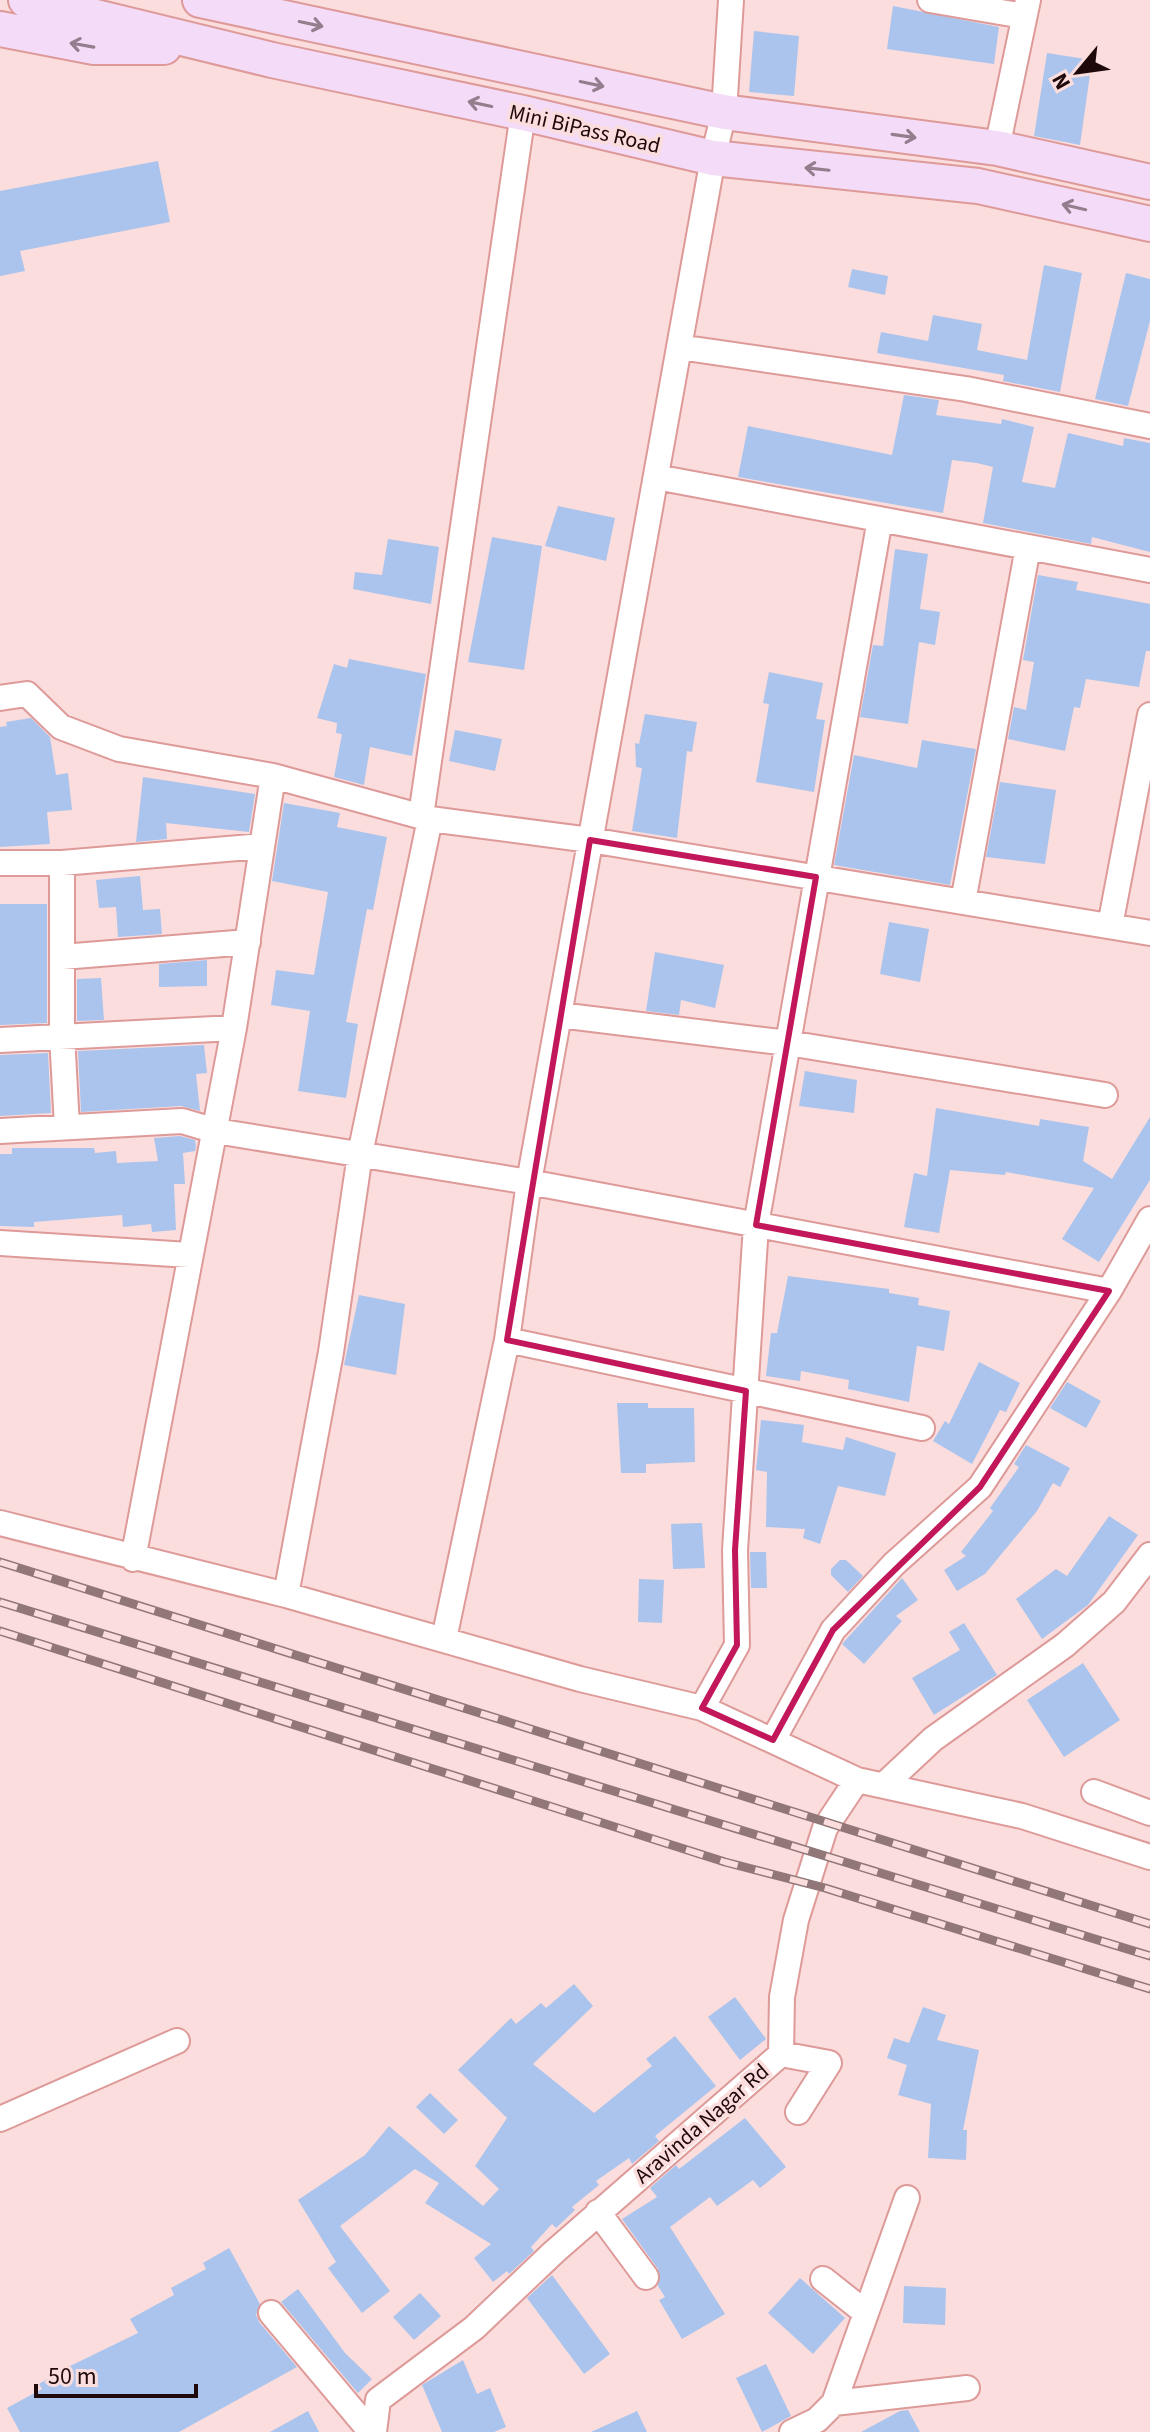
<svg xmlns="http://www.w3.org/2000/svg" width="1150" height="2432" font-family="'Source Sans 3',sans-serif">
  <rect width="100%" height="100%" fill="#fadddc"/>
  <path fill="#abc4ed" d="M893,6l106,21 -5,37 -107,-15z
    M754,31l45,5 -5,60 -45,-4z
    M1047,53l45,7 -12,85 -46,-9z
    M158,161l12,61 -150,29 5,20 -25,5v-85z
    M1044,265l38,8 -22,119 -57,-11 1,-6 -127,-22 4,-21 47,9 5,-26 49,9 -5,26 50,10z
    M852,269l36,7 -3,19 -37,-8z
    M1126,273l24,6v42l-22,85 -33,-7z
    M904,395l35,5 -3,15 65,9 1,-5 32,8 -12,55 33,6 13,-55 55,13 1,-8 26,5v109l-58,-15 -1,7 -108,-21 10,-56 -16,-4 -25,-3 -9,53 -205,-36 10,-51 144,29z
    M558,506l57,12 -9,43 -61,-15z
    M492,537l50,9 -18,124 -56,-8z
    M388,539l51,8 -8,57 -78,-15 2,-17 27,3z
    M895,549l33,5 -8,55 20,3 -5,33 -16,-3 -11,82 -48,-7 13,-72 10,1z
    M1038,575l40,7 -2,8 74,14v47h-4l-7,36 -53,-8 -6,29 -6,-1 -9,44 -57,-12 6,-32 12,3 8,-48 -11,-2z
    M349,659l77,15 -14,82 -42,-9 -6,38 -30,-8 8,-43 -6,-1 1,-10 -20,-5 17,-54 13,4z
    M769,672l54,11 -7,36 9,1 -11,72 -58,-10 13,-78 -6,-1z
    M645,714l52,8 -5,30 -5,-1 -10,87 -45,-7 10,-63 -6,-1 -1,-24 4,1z
    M31,718l19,19 6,38 12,-2 4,37 -25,2 3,32 -50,3v-120l7,-1 -1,-4z
    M455,730l47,9 -7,32 -46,-10z
    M922,740l54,9 -26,136 -116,-20 20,-110 63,13z
    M143,777l112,17 -6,38 -83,-9 1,16 -31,3z
    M1000,782l56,8 -11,74 -59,-7z
    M284,803l56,10 -3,14 50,10 -14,73 -6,-1 -21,113 12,2 -12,74 -48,-7 12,-80 -39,-6 5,-35 38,5 14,-83 -56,-11z
    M140,876l3,34 17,-1 2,25 -44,3 -2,-30 -17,1 -3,-28z
    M0,904h47v119l-47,2z
    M889,922l40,7 -9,53 -40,-8z
    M655,952l69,13 -9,43 -34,-8 -2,15 -33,-4z
    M207,960v26l-48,1v-23z
    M101,978l3,42 -27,1v-42z
    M204,1045l3,28 -11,1 4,37 -19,-5 -100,6 -3,-61z
    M48,1053l3,60 -51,3v-61z
    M805,1071l52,9 -3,33 -55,-7z
    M936,1108l103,18 1,-7 49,8 -6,34 29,18 38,-62v63l-51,82 -37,-23 32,-51 -88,-16 -1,3 -55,-5 -11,63 -35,-6 10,-54 13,3z
    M180,1136l15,4 1,7 -1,4 -12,2 2,31h-11l2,46 -24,2 -1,-8 -28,3 -1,-12 -88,7v5l-34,-1v-72h12v-6h82l1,5 21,-2 1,12 41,-2 -4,-23z
    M788,1276l101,13v4l30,5 -1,7 32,6 -6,40 -27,-5 -8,56 -61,-13 1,-9 -48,-9 -1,10 -34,-5 5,-43h6z
    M359,1295l46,9 -9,71 -52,-10z
    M979,1362l41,21 -14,29 -6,-2 -28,54 -39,-23 12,-20 4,3z
    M1067,1382l34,19 -15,27 -36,-20z
    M617,1403h31v5h46l1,54 -49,2v9h-25z
    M761,1420l43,5 -2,17 41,8 3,-13 50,16 -11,43 -47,-10 -18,58 -17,-6 2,-9 -39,-2 1,-55 -11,-2z
    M1026,1445l44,23 -10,19 -7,-4 -16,28 -52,63 -28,17 -13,-21 22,-14 -5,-4 32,-41 -3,-3 29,-41 -5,-3z
    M1109,1516l29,19 -50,70 -46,34 -26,-40 40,-30 11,7z
    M702,1523l3,45 -32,1 -2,-45z
    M750,1552h16l1,36h-16z
    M840,1560h6l17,16 -15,16 -17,-17v-6z
    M902,1578l16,22 -22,16 6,5 -38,43 -22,-20z
    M639,1579l25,1 -2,43 -24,-1z
    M964,1623l33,52 -63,40 -22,-37 48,-28 -11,-18z
    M1083,1663l37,57 -56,37 -37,-57z
    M574,1984l19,22 -60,58 61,49 58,-47 -6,-7 29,-23 41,50 -61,50 4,5 -27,23 -3,-6 -33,23 3,4 -27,22 3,3 -19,18 -4,-4 -21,23 3,4 -25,23 -2,-3 -14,11 -19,-24 17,-14 -66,-41 14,-20 -24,-14 -75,57 50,65 -28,22 -34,-45 8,-6 -38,-62 67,-45 24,-29 94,80 16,-17 -24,-23 32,-48 -49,-48 53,-52 5,6 25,-21 5,5z
    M735,1997l31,42 -26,21 -32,-43z
    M923,2007l23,8 -9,25 42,10 -16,80h4l-1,30 -38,-2 3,-54 -33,-9 9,-30 -20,-7 7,-20 15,5z
    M430,2093l28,27 -14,14 -28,-27z
    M745,2118l41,49 -26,21 -7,-8 -36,26 -7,-9 -40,30 55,87 -43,25 -23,-39 6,-3 -7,-11v-17l-36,-50 35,-22 -7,-9 26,-23 3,4z
    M229,2248l31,56 -4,11 3,7 38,45 -118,65h-159l-13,-24 35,-19 -3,-5 25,-15 74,-36 -8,-14 44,-24 -3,-7 35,-19 -3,-6z
    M552,2275l58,79 -26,20 -57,-76z
    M800,2278l45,40 -32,36 -45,-41z
    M904,2286l42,2 -1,37 -42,-2z
    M298,2289l47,64 27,26 -14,14 -77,-91z
    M420,2293l21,23 -27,24 -21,-23z
    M463,2360l14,34 13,-6 16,39 -12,5h-52l-20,-47z
    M766,2364l25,52 -29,16 -26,-54z
    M908,2410l12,22h-59l39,-21z
    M308,2411l11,21h-49z
    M637,2411l10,21h-56z"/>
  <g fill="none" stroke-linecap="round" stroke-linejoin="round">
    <defs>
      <path id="street" d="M930,0l94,16
        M997,148l31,-148
        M679,347l287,42 184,37
        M656,477l494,93
        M0,698l27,-4 34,33 58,22 154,27 157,43
        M421,816l102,-703
        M0,863h62l200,-17
        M62,863v172l5,92
        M963,902l65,-355
        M1110,926l40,-211
        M62,957l186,-15
        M559,1015l229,28 317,52
        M234,1028l39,-252
        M0,1040l234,-12 -101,531
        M0,1131l182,-10 34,10 313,51 580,109
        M0,1243l189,12
        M507,1340l415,88
        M0,1523l286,72 294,84 122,29 155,72
        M286,1595l45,-243 29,-198 70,-335 160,21 560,93
        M444,1639l63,-299 22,-158 184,-1024 11,-46 7,-112
        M702,1708l35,-63 -2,-95 21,-325 124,-706
        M773,1740l60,-110 61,-66 86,-77 129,-196 41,-72
        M884,1785l49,-46 132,-94 49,-43 36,-47
        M1094,1792l56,21
        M781,2054l48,9 -31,49
        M0,2119l177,-78
        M598,2212l48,65
        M823,2279l43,34
        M271,2313l100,119
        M834,2403l133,-15
        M374,2432l4,-32 96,-72 80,-76 227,-198 1,-57 14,-77 29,-92 32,-48 165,36 128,41
        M792,2432l25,-12 17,-17 73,-205"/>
      <path id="secondary" d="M26,0l246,60 251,53 190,45 265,28 172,38
        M200,0l524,112 273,36 153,34
        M0,29l94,18h70"/>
    </defs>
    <use href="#street" stroke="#dd9a98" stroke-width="28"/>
    <use href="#secondary" stroke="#dd9a98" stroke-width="38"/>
    <use href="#street" stroke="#fff" stroke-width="24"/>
    <use href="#secondary" stroke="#f4dcf9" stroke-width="34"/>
    <defs>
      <path id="rail" d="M0,1562l1150,362
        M0,1602l1150,354
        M0,1631l725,231 100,26 325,101"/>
    </defs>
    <use href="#rail" stroke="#917777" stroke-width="9"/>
    <use href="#rail" stroke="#fadddc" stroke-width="6" stroke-dasharray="18" stroke-linecap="butt"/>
  </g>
  <defs><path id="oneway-shaft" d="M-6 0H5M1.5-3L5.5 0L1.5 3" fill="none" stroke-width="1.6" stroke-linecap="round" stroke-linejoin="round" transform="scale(2)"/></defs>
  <g stroke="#947d8d">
    <use href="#oneway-shaft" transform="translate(311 24) rotate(12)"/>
    <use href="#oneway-shaft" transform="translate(82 45) rotate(-170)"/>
    <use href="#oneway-shaft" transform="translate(592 84) rotate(12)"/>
    <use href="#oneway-shaft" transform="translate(480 104) rotate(-168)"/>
    <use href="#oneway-shaft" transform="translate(904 136) rotate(8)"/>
    <use href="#oneway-shaft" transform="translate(817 169) rotate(-174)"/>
    <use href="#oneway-shaft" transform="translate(1074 207) rotate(-167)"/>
  </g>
  <path fill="none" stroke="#c2185b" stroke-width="6" stroke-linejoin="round" d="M590,840l226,37 -60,348 353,66 -129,196 -147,143 -60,110 -71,-32 35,-63 -2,-95 11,-159 -239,-51z"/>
  <g text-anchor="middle" stroke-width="7" stroke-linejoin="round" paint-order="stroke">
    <g font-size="22" fill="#1f0809" stroke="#fadddc">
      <text transform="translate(585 128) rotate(13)" y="8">Mini BiPass Road</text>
      <text transform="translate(701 2123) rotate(-41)" y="8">Aravinda Nagar Rd</text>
    </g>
  </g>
  <g transform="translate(1078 72) rotate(241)" stroke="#fadddc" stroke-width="6" paint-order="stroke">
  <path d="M0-6L14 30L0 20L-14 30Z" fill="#1f0809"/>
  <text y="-12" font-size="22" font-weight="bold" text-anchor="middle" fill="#1f0809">N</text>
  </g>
  <path d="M36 2384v12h160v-12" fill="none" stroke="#1f0809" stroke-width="4"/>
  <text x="48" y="2384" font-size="24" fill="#1f0809" stroke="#fadddc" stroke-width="6" paint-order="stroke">50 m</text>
</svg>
